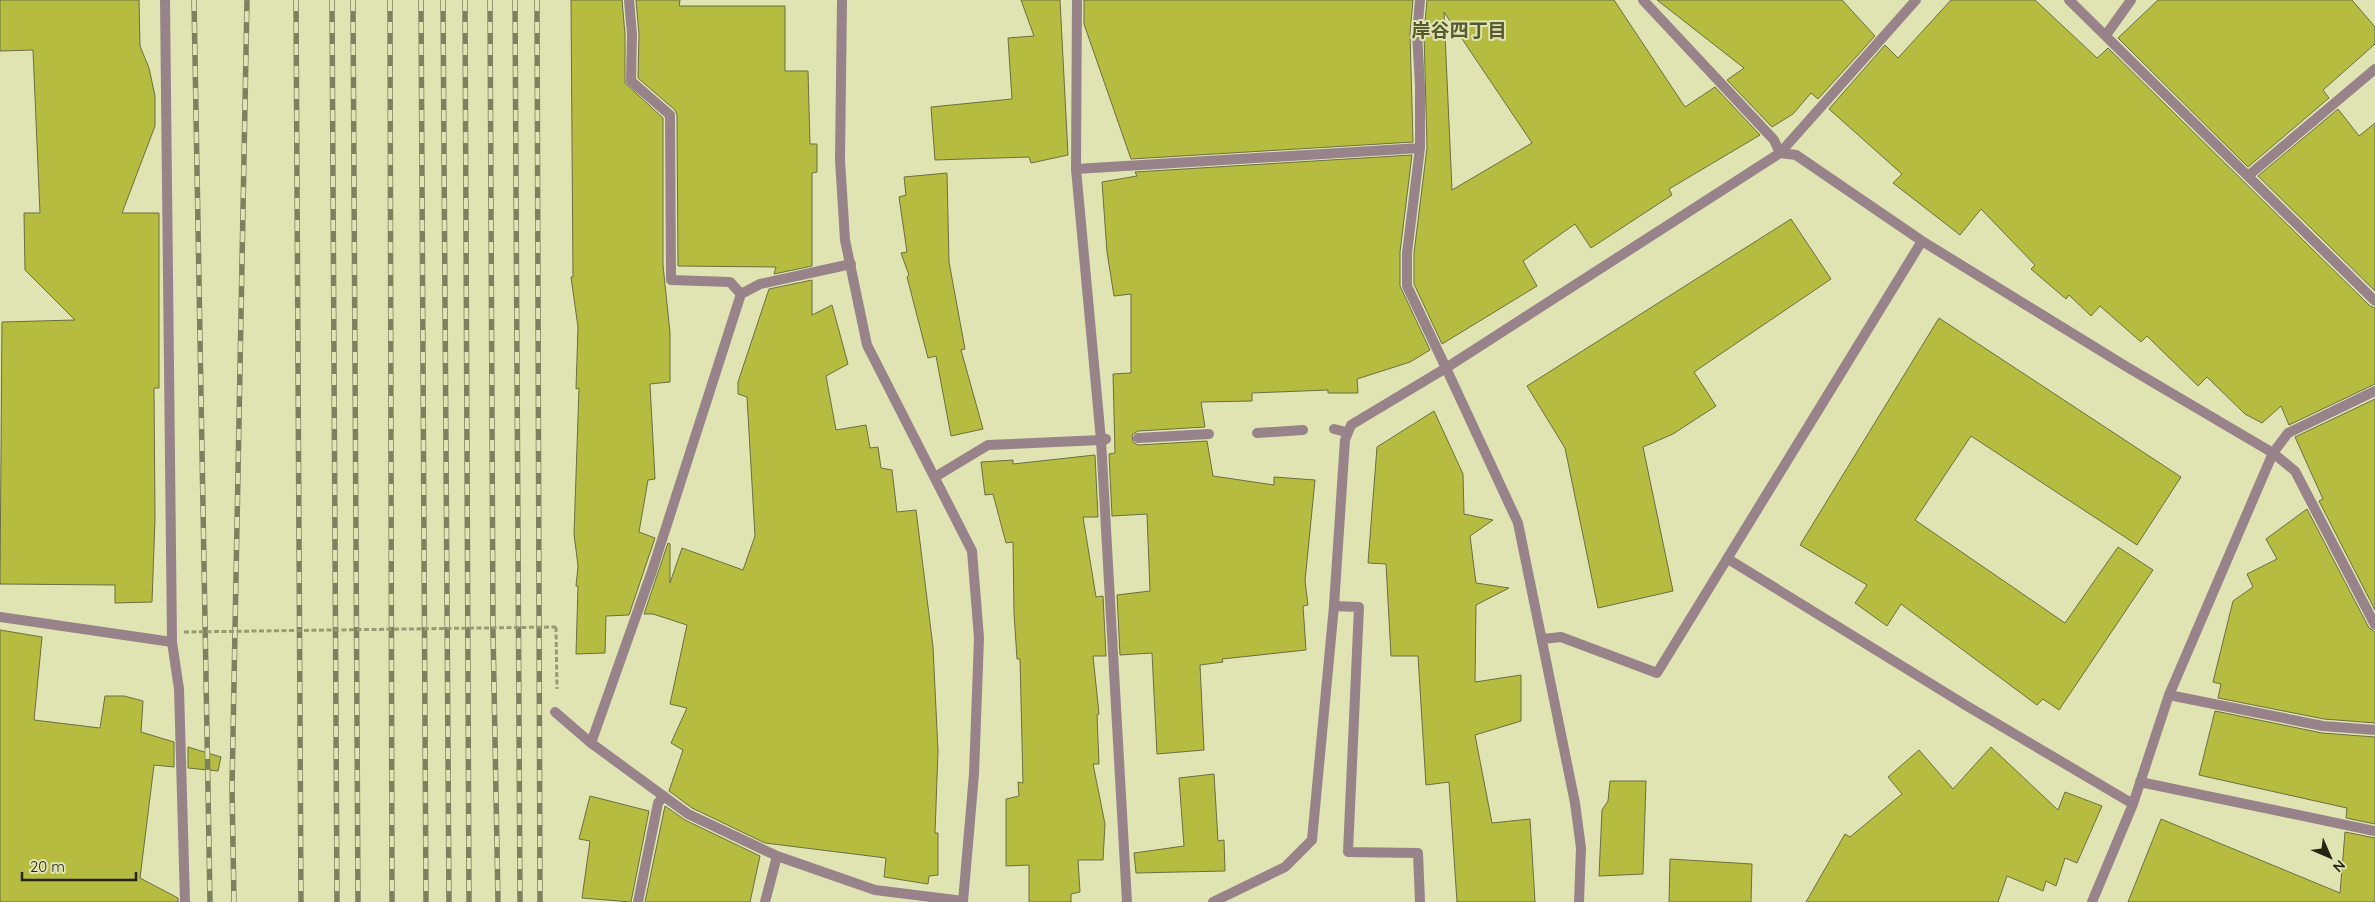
<svg xmlns="http://www.w3.org/2000/svg" width="2375" height="902" font-family="Quicksand,'Noto Sans JP',sans-serif">
  <rect width="100%" height="100%" fill="#dfe4b2"/>
  <path fill="#b5bc40" stroke="#6b6f42" fill-rule="evenodd" d="M0,0h139l1,46 9,22 6,28v30l-33,87h37v175h-5l1,131 -3,83 -37,1v-18l-115,-1 2,-262 73,-2 -50,-50 -1,-57h16l-7,-163 -33,1z
    M571,0h51l3,34v49l38,35v147l7,68v49l-20,2 5,95 -7,1 -9,52 16,6 -26,77 -23,1 -1,37 -29,1 2,-68h-2l2,-20 -4,-32 5,-146 -3,1 2,-62 -7,-50h2z
    M636,0h44l-1,6h106v65h23l2,73h7v28l-5,1v93l-38,8 2,-7 -98,-1 -1,-151 -2,-5 -37,-32 1,-44z
    M1021,0h39l8,155 -37,8 -2,-6 -94,3 -4,-53 81,-8 -4,-61 26,-2z
    M1084,0h329l-3,33 3,109 -282,17 -47,-135z
    M1427,0h187l71,107 30,-20 45,48 -91,54 3,6 -81,53 -16,-24 -52,37 14,25 -95,58 -28,-60v-31l13,-105 -3,-115zM1444,12l88,131 -80,47z
    M1657,0h185l33,36 -57,63 -7,-6 -18,21 -21,13 -45,-47 17,-12z
    M1951,0h84l62,58 11,-10 262,258 5,2v76l-86,41 -8,-19 -19,17 -17,-9 -38,-37 -9,9 -51,-50 -6,6 -41,-36 -9,10 -22,-21 -3,4 -35,-30 4,-4 -54,-56 -21,26 -67,-52 9,-9 -73,-65 56,-64 13,13z
    M2158,0h194l23,27v17l-52,46 6,8 -81,69 -130,-129z
    M2338,109l21,27 16,-13v168l-117,-115z
    M1412,155l-12,97v34l30,64 -20,12 -53,17 1,14h-30v-3l-76,3v8l-51,1 4,25 -67,4 -6,4 1,7 5,3 69,-4 6,35 61,9v-8l41,3 -10,101 3,24 -5,1 3,44 -84,9 1,3 -23,3 4,85 -47,4 -5,-101 -32,2 -3,-60 33,-4 -3,-77 -35,2 -3,-62 6,-1 -2,-79 18,-1v-79l-17,2 -7,-44 -5,-70 35,-6 -2,-4z
    M947,173l2,89 16,87 -4,1 22,79 -32,7 -15,-80 -8,2 -21,-81 2,-2 -8,-22 6,-1 -8,-55 7,-2 -2,-18z
    M1791,219l40,60 -137,93 22,34 -43,28 -30,13 30,144 -75,17 -33,-160 -38,-62z
    M812,280v35l20,-10 16,59 -22,12 10,54 30,-5 4,23 8,-1 3,21 11,2 5,42 19,-2 17,137 5,104 -3,82h3v42l-9,1 -1,8 -44,-7 2,-19 -121,-15 -73,-35 -23,-17 14,-41 -12,-7 16,-35 -17,-4 17,-79 -34,-11h-9l24,-71 2,1v39l12,-35 61,22 12,-34 -8,-139 -9,-3v-12l31,-93z
    M1939,318l242,159 -44,68 -166,-109 -56,84 150,103 53,-76 35,23 -94,140 -16,-11 -6,6 -136,-101 -14,22 -32,-23 12,-18 -67,-40z
    M2375,399v211l-56,-109 4,-2 -28,-62z
    M1434,411l29,63 1,40 29,6 -23,16 6,47 33,5 -33,17 -1,77 46,-7v46l-46,14 17,88 38,-4 5,83h-78l-8,-120 -23,3 -8,-129h-27l-5,-92 -18,-1 9,-116z
    M1095,455l3,62h-15l13,80 7,-1 3,60h-13l6,58 -2,1 2,49h-6l12,60 -2,36h-25l2,32 -9,2v8h-42v-37l-23,1v-67l13,-3 -1,-14 5,1 -3,-124h-3l-3,-46 -1,-71 -7,1 -13,-49 -8,1 -4,-33 32,-2v4z
    M2307,509l62,119 6,4v91l-51,-4 -106,-21 3,-14 -8,-2 20,-81 20,-14 -6,-13 30,-15 -11,-20z
    M0,630l42,7 -8,83 66,8 5,-32h19l19,5 -2,31 33,10v25l-20,-2 -14,113 38,20v4h-178z
    M2215,711l107,22 53,4v87l-29,-6 1,-10 -148,-33z
    M188,747l33,10 -3,14 -30,-3z
    M1991,747l67,63 7,-18 37,14 -25,57 -12,-5 -9,28 -10,-5 -3,10 -36,-15 -9,26h-192l39,-68 5,3 52,-43 -14,-17 31,-27 34,39z
    M1214,774l4,67 6,-1 1,31 -89,2 -2,-20 50,-7 -5,-68z
    M1610,781h36l-3,93 -44,2 3,-66 6,-9z
    M590,796l59,15 -18,91 -49,-4 8,-57 -11,-2z
    M665,806l20,14 75,36 -10,46h-105z
    M2161,819l179,74 5,-61 30,6v64h-247z
    M1670,859l82,5 -1,38h-82z"/>
  <g fill="none" stroke-linecap="round" stroke-linejoin="round">
    <path stroke="#979a74" stroke-width="3" stroke-dasharray="5 2.5" stroke-linecap="butt" d="M556,627l1,62"/>
    <path stroke="#98838b" stroke-width="10" d="M629,0l3,34 -1,47 39,34 1,165 59,2 11,12
      M1420,0l-3,33 3,53v62l-13,105v33l39,82
      M2273,453l22,18 80,154
      M935,477l53,-32 113,-5
      M1334,606l25,1 -11,245 70,1 2,49
      M2169,695l154,31 52,4
      M555,712l36,31 97,71 89,42 98,34 88,11
      M2140,782l235,49
      M638,902l20,-99 6,-7
      M765,902l12,-46
      M1127,902l-26,-462 -25,-271 344,-21"/>
    <path stroke="#98838b" stroke-width="10" d="M1257,433l46,-3
      M1138,438l71,-4"/>
    <path stroke="#98838b" stroke-width="10" d="M165,0l7,642 7,47 6,213
      M1643,0l131,140 6,13 16,2 126,86 205,126 146,86
      M2069,0l306,301
      M2106,35l25,-35
      M1076,169l1,-169
      M2248,176l127,-107
      M1446,368l72,155 57,280 6,45 -2,54
      M1334,429l12,3
      M1101,440l5,-1
      M1728,559l239,147 166,98
      M0,617l172,25
      M1543,639l18,-2 96,36 265,-432
      M591,743l61,-172 89,-277 19,-10 91,-20
      M1213,902l72,-35 27,-27 22,-234 11,-166 6,-15 95,-57 334,-215 136,-153
      M2092,902l41,-98 36,-109 104,-242 15,-20 87,-42"/>
    <path stroke="#98838b" stroke-width="10" d="M842,0l-2,160 5,80 22,105 105,206 7,87 -5,136 -11,128"/>
    <defs>
      <path id="rail" d="M194,0l16,902
        M296,0l5,902
        M332,0l5,902
        M353,0l5,902
        M390,0l2,902
        M421,0l5,902
        M443,0l6,902
        M465,0l4,902
        M490,0l3,631 5,271
        M515,0l5,902
        M537,0l3,902
        M234,902l-2,-114 15,-788"/>
    </defs>
    <use href="#rail" stroke="#7e815f" stroke-width="5.5"/>
    <use href="#rail" stroke="#dfe4b2" stroke-width="4" stroke-dasharray="11" stroke-linecap="butt"/>
    <path stroke="#979a74" stroke-width="3" stroke-dasharray="5 2.5" stroke-linecap="butt" d="M184,632l372,-5"/>
  </g>
  <g text-anchor="middle" stroke-width="4" stroke-linejoin="round" paint-order="stroke">
    <g font-size="19" font-weight="bold" fill="#575a2e" stroke="#dfe4b2">
      <text x="1459" y="37">岸谷四丁目</text>
    </g>
  </g>
  <g transform="translate(2330 857) rotate(135)" stroke="#dfe4b2" stroke-width="4" paint-order="stroke">
  <path d="M0-4L9 19L0 12L-9 19Z" fill="#232411"/>
  <text y="-8" font-size="14" font-weight="bold" text-anchor="middle" fill="#232411">N</text>
  </g>
  <path d="M22 872v8h114v-8" fill="none" stroke="#232411" stroke-width="2.5"/>
  <text x="30" y="872" font-size="15" fill="#232411" stroke="#dfe4b2" stroke-width="4" paint-order="stroke">20 m</text>
</svg>
